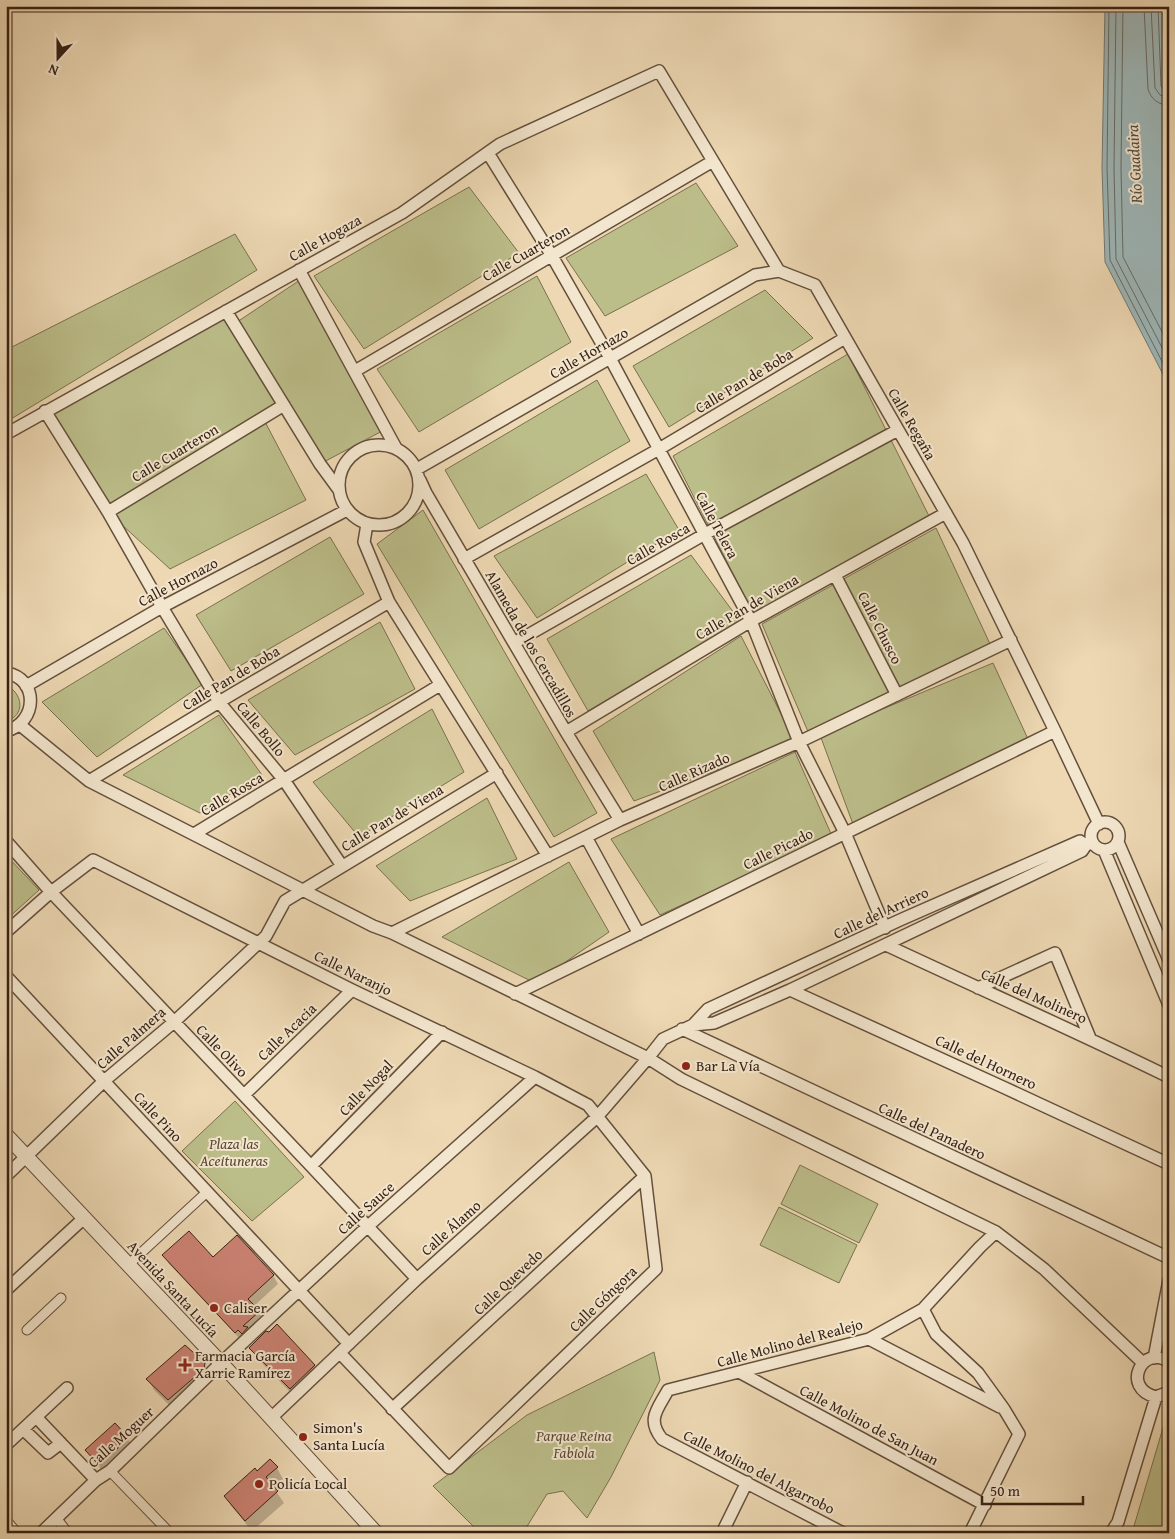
<svg xmlns="http://www.w3.org/2000/svg" width="1175" height="1539" font-family="'Gentium Book Plus',serif">
  <rect width="100%" height="100%" fill="#edd8b3"/>
  <filter id="stains"><feTurbulence type="fractalNoise" baseFrequency=".004" numOctaves="4"/><feColorMatrix values="0 0 0 0 .2 0 0 0 0 .09 0 0 0 0 .02 0 0 0 .5 -.17"/></filter>
  <radialGradient id="worn" r=".72"><stop offset=".6" stop-color="#630" stop-opacity="0"/><stop offset="1" stop-color="#630" stop-opacity=".3"/></radialGradient>
  <path fill="#bcbe8a" stroke="#7a704f" d="M696,183l42,63 -133,70 -39,-58z
    M469,187l50,66 -155,96 -50,-73z
    M235,234l22,36 -251,152v-72z
    M537,276l34,66 -152,90 -42,-63z
    M303,278l83,151 -66,35 -36,-59 -21,13 43,82 -136,69 -62,-57 -63,-101 181,-100 8,13z
    M765,290l48,48 -144,89 -36,-61z
    M848,354l84,168 -176,97 -83,-163z
    M597,380l33,61 -151,88 -34,-59z
    M646,474l33,56 -142,88 -43,-62z
    M423,510l174,303 -43,24 -177,-293z
    M936,528l55,118 -182,88 -47,-110z
    M330,537l34,57 -133,77 -35,-56z
    M691,555l49,66 -152,90 -41,-72z
    M380,622l35,67 -120,66 -47,-55z
    M164,628l39,56 -106,73 -55,-55z
    M741,636l54,105 -161,60 -41,-70z
    M993,663l35,76 -175,85 -33,-89z
    M6,685c17,8 20,31 0,36z
    M432,709l32,63 -105,65 -46,-55z
    M219,715l43,60 -62,38 -77,-38z
    M795,752l37,84 -172,79 -49,-76z
    M487,798l30,61 -107,42 -34,-35z
    M6,855l33,35 -33,30z
    M569,862l40,70 -74,51 -93,-46z
    M235,1101l69,76 -52,44 -70,-70z
    M800,1165l78,39 -19,39 -78,-39z
    M779,1207l78,38 -18,38 -79,-38z
    M654,1352l6,28 -49,97 -24,41 -24,-27 -16,3 -24,39h-43l-47,-47 94,-71z
    M1165,1421l4,5v107h-37z"/>
  <path fill="#9eb7b8" stroke="#757b76" d="M1105,6h57l7,130v250l-64,-124 -3,-94z"/>
  <path fill="#0003" d="M164,1256l49,2 60,17 5,9 -24,22 10,14 -23,20 -72,-76z
    M251,1348l63,17 5,10 -23,23 -39,-40z
    M204,1364l6,11 -35,36 -21,-21 -6,-11z
    M128,1439l4,7 -28,26 -13,-14 -4,-7z
    M277,1468l6,11 -10,8 11,16 -32,28 -20,-24 -7,-11 32,-24z
    M1169,1506v14l-6,-10z"/>
  <g fill="none" stroke-linecap="round" stroke-linejoin="round">
    <path stroke="#6a6c66" stroke-width="1" d="M1109,6l-2,162 3,92 59,115
      M1116,6l-2,162 2,91 53,102
      M1123,6l-2,162 2,89 46,88
      M1144,6l4,83c3,10 10,16 21,16
      M1151,6l4,82 5,7 9,3
      M1158,6l3,80 3,4 5,1"/>
  </g>
  <path fill="#cc8273" stroke="#372114" d="M189,1231l24,26 24,-22 37,40 -26,24 12,12 -17,15 5,1 -6,7 -4,-4 -3,3 -73,-78z
    M277,1324l38,41 -25,24 -41,-41 17,-17 3,1z
    M185,1345l20,18 -1,6 -36,31 -22,-21z
    M115,1423l14,15 -30,27 -14,-15z
    M270,1459l8,8 -12,10 12,14 -33,30 -21,-25 31,-28 2,3z"/>
  <g fill="none" stroke-linecap="round" stroke-linejoin="round">
    <defs>
      <path id="pedestrian" d="M128,1265l79,-73
        M27,1330l34,-32
        M110,1471l60,62
        M56,1518l12,15
        M6,1520l11,13"/>
      <path id="minor" d="M488,153l64,103 58,102 141,263 48,121 46,91 40,95
        M299,270l97,178
        M226,311l94,153 19,26
        M355,371l358,-210
        M45,411l63,101 54,95 57,95 65,78 58,86
        M6,434l396,-221 98,-69 159,-73 120,200 36,14 148,258 92,188 44,93
        M339 485a40 40 0 1 1 80 0a40 40 0 1 1-80 0Z
        M417,469l338,-194 24,-4
        M420,480l6,13 140,239 54,88
        M108,512l176,-107
        M367,524l-3,18 25,60 159,254
        M464,559l195,-110 186,-111
        M835,575l62,120
        M514,643l191,-109 193,-104
        M6,673c33,5 32,50 0,58
        M26,686l136,-79 185,-97
        M20,725l69,56 284,145 19,7 256,125 33,21 315,153 48,37 99,94
        M566,732l185,-111 195,-108
        M89,781l140,-85 160,-94
        M1091 836a14 14 0 1 1 28 0a14 14 0 1 1-28 0Z
        M194,834l246,-149
        M586,837l53,97
        M6,841l45,51 260,274 106,113
        M1118,842l51,118
        M1104,850l65,155
        M6,932l45,-40 42,-32 259,130 183,87 53,28 57,71 11,93 -207,199 -109,-115
        M392,933l228,-113 179,-78 212,-102
        M886,945c94,44 189,86 283,132
        M6,976l343,368
        M978,988l77,-35 35,85
        M790,990l215,98 164,76
        M515,994l540,-263
        M693,1025l15,-16 192,-89 180,-79 6,4
        M682,1029l487,229
        M244,1095l108,-105
        M311,1166l131,-134
        M6,1176l98,-95 70,-59 92,-86 19,-35 212,-128
        M6,1290l78,-72
        M923,1309l13,25 42,39 26,36 15,25 -49,99
        M869,1339l131,68
        M1154,1358l15,-78
        M1169,1362c-26,-19 -49,26 -13,35l13,-5
        M739,1372l246,133
        M392,1409l253,-233
        M37,1418l59,62
        M271,1418l146,-139 180,-162 51,-59 15,-19 30,-14 21,-2 76,-33 292,-139 4,-6 7,-2
        M24,1430l24,23 13,-10
        M6,1445l61,-57
        M41,1533l55,-53 14,-9 111,-108 146,-136 168,-150
        M722,1533l25,-51
        M843,1533l-181,-94c-16,-20 -4,-30 6,-49l201,-51 54,-30 57,-62 16,-15
        M1111,1533l7,-11 38,-125"/>
      <path id="tertiary" d="M6,1135l215,228 155,170"/>
    </defs>
    <use href="#pedestrian" stroke="#644f3c" stroke-width="11"/>
    <use href="#minor" stroke="#644f3c" stroke-width="14"/>
    <use href="#tertiary" stroke="#644f3c" stroke-width="16"/>
    <use href="#pedestrian" stroke="#f3e6ce" stroke-width="9"/>
    <use href="#minor" stroke="#f3e6ce" stroke-width="11"/>
    <use href="#tertiary" stroke="#f3e6ce" stroke-width="14"/>
  </g>
  <g fill="#8f2418" stroke="#f3e6ce" stroke-width="2">
    <circle cx="686" cy="1066" r="5"/>
    <circle cx="214" cy="1308" r="5"/>
    <path d="M182.5 1357.5h5v5h5v5h-5v5h-5v-5h-5v-5h5z"/>
    <circle cx="303" cy="1437" r="5"/>
    <circle cx="259" cy="1484" r="5"/>
  </g>
  <g text-anchor="middle" stroke-width="4" stroke-linejoin="round" paint-order="stroke">
    <g font-size="15" fill="#372114" stroke="#f3e6ce">
      <text transform="translate(325 238) rotate(-29)" y="5">Calle Hogaza</text>
      <text transform="translate(526 253) rotate(-30)" y="5">Calle Cuarteron</text>
      <text transform="translate(589 353) rotate(-30)" y="5">Calle Hornazo</text>
      <text transform="translate(744 381) rotate(-31)" y="5">Calle Pan de Boba</text>
      <text transform="translate(912 424) rotate(60)" y="5">Calle Regaña</text>
      <text transform="translate(175 453) rotate(-31)" y="5">Calle Cuarteron</text>
      <text transform="translate(717 525) rotate(62)" y="5">Calle Telera</text>
      <text transform="translate(658 544) rotate(-30)" y="5">Calle Rosca</text>
      <text transform="translate(178 582) rotate(-28)" y="5">Calle Hornazo</text>
      <text transform="translate(747 607) rotate(-30)" y="5">Calle Pan de Viena</text>
      <text transform="translate(880 628) rotate(63)" y="5">Calle Chusco</text>
      <text transform="translate(531 644) rotate(60)" y="5">Alameda de los Cercadillos</text>
      <text transform="translate(231 678) rotate(-31)" y="5">Calle Pan de Boba</text>
      <text transform="translate(261 729) rotate(50)" y="5">Calle Bollo</text>
      <text transform="translate(694 772) rotate(-24)" y="5">Calle Rizado</text>
      <text transform="translate(232 794) rotate(-31)" y="5">Calle Rosca</text>
      <text transform="translate(392 818) rotate(-31)" y="5">Calle Pan de Viena</text>
      <text transform="translate(778 849) rotate(-26)" y="5">Calle Picado</text>
      <text transform="translate(881 913) rotate(-25)" y="5">Calle del Arriero</text>
      <text transform="translate(353 973) rotate(26)" y="5">Calle Naranjo</text>
      <text transform="translate(1034 996) rotate(24)" y="5">Calle del Molinero</text>
      <text transform="translate(287 1032) rotate(-44)" y="5">Calle Acacia</text>
      <text transform="translate(131 1038) rotate(-41)" y="5">Calle Palmera</text>
      <text transform="translate(222 1051) rotate(46)" y="5">Calle Olivo</text>
      <text transform="translate(986 1062) rotate(25)" y="5">Calle del Hornero</text>
      <text transform="translate(366 1088) rotate(-46)" y="5">Calle Nogal</text>
      <text transform="translate(158 1117) rotate(47)" y="5">Calle Pino</text>
      <text transform="translate(932 1131) rotate(25)" y="5">Calle del Panadero</text>
      <text transform="translate(366 1208) rotate(-42)" y="5">Calle Sauce</text>
      <text transform="translate(451 1228) rotate(-42)" y="5">Calle Álamo</text>
      <text transform="translate(508 1282) rotate(-43)" y="5">Calle Quevedo</text>
      <text transform="translate(173 1289) rotate(47)" y="5">Avenida Santa Lucía</text>
      <text transform="translate(603 1299) rotate(-44)" y="5">Calle Góngora</text>
      <text transform="translate(790 1343) rotate(-15)" y="5">Calle Molino del Realejo</text>
      <text transform="translate(869 1425) rotate(28)" y="5">Calle Molino de San Juan</text>
      <text transform="translate(121 1437) rotate(-42)" y="5">Calle Moguer</text>
      <text transform="translate(759 1472) rotate(27)" y="5">Calle Molino del Algarrobo</text>
    </g>
    <g font-size="15" fill="#372114" stroke="#f3e6ce" text-anchor="start">
      <text x="696" y="1071">Bar La Vía</text>
      <text x="224" y="1313">Caliser</text>
      <text x="195" y="1361">Farmacia García<tspan x="195" dy="17">Xarrie Ramírez</tspan></text>
      <text x="313" y="1433">Simon's<tspan x="313" dy="17">Santa Lucía</tspan></text>
      <text x="269" y="1489">Policía Local</text>
    </g>
    <g font-size="15" font-style="italic" fill="#584832" stroke="#f3e6ce">
      <text x="234" y="1149">Plaza las<tspan x="234" dy="17">Aceituneras</tspan></text>
      <text x="574" y="1441">Parque Reina<tspan x="574" dy="17">Fabiola</tspan></text>
    </g>
    <g font-size="16" font-style="italic" fill="#564e45" stroke="#f3e6ce">
      <text transform="translate(1134 164) rotate(-93)" y="6">Río Guadaira</text>
    </g>
  </g>
  <rect width="1175" height="1539" fill="none" stroke="#edd8b3" stroke-width="25"/>
  <rect x="8" y="8" width="1160" height="1524" fill="none" stroke="#372114" stroke-width="2.5"/>
  <rect x="12" y="12" width="1150" height="1514" fill="none" stroke="#372114"/>
  <g transform="translate(58 58) rotate(201)" stroke="#f3e6ce" stroke-width="4" paint-order="stroke">
  <path d="M0-4L9 19L0 12L-9 19Z" fill="#372114"/>
  <text y="-8" font-size="14" font-weight="bold" text-anchor="middle" fill="#372114">N</text>
  </g>
  <path d="M982 1496v8h101v-8" fill="none" stroke="#372114" stroke-width="2.5"/>
  <text x="990" y="1496" font-size="15" fill="#372114" stroke="#f3e6ce" stroke-width="4" paint-order="stroke">50 m</text>
  <rect width="100%" height="100%" filter="url(#stains)"/>
  <rect width="100%" height="100%" fill="url(#worn)"/>
</svg>
